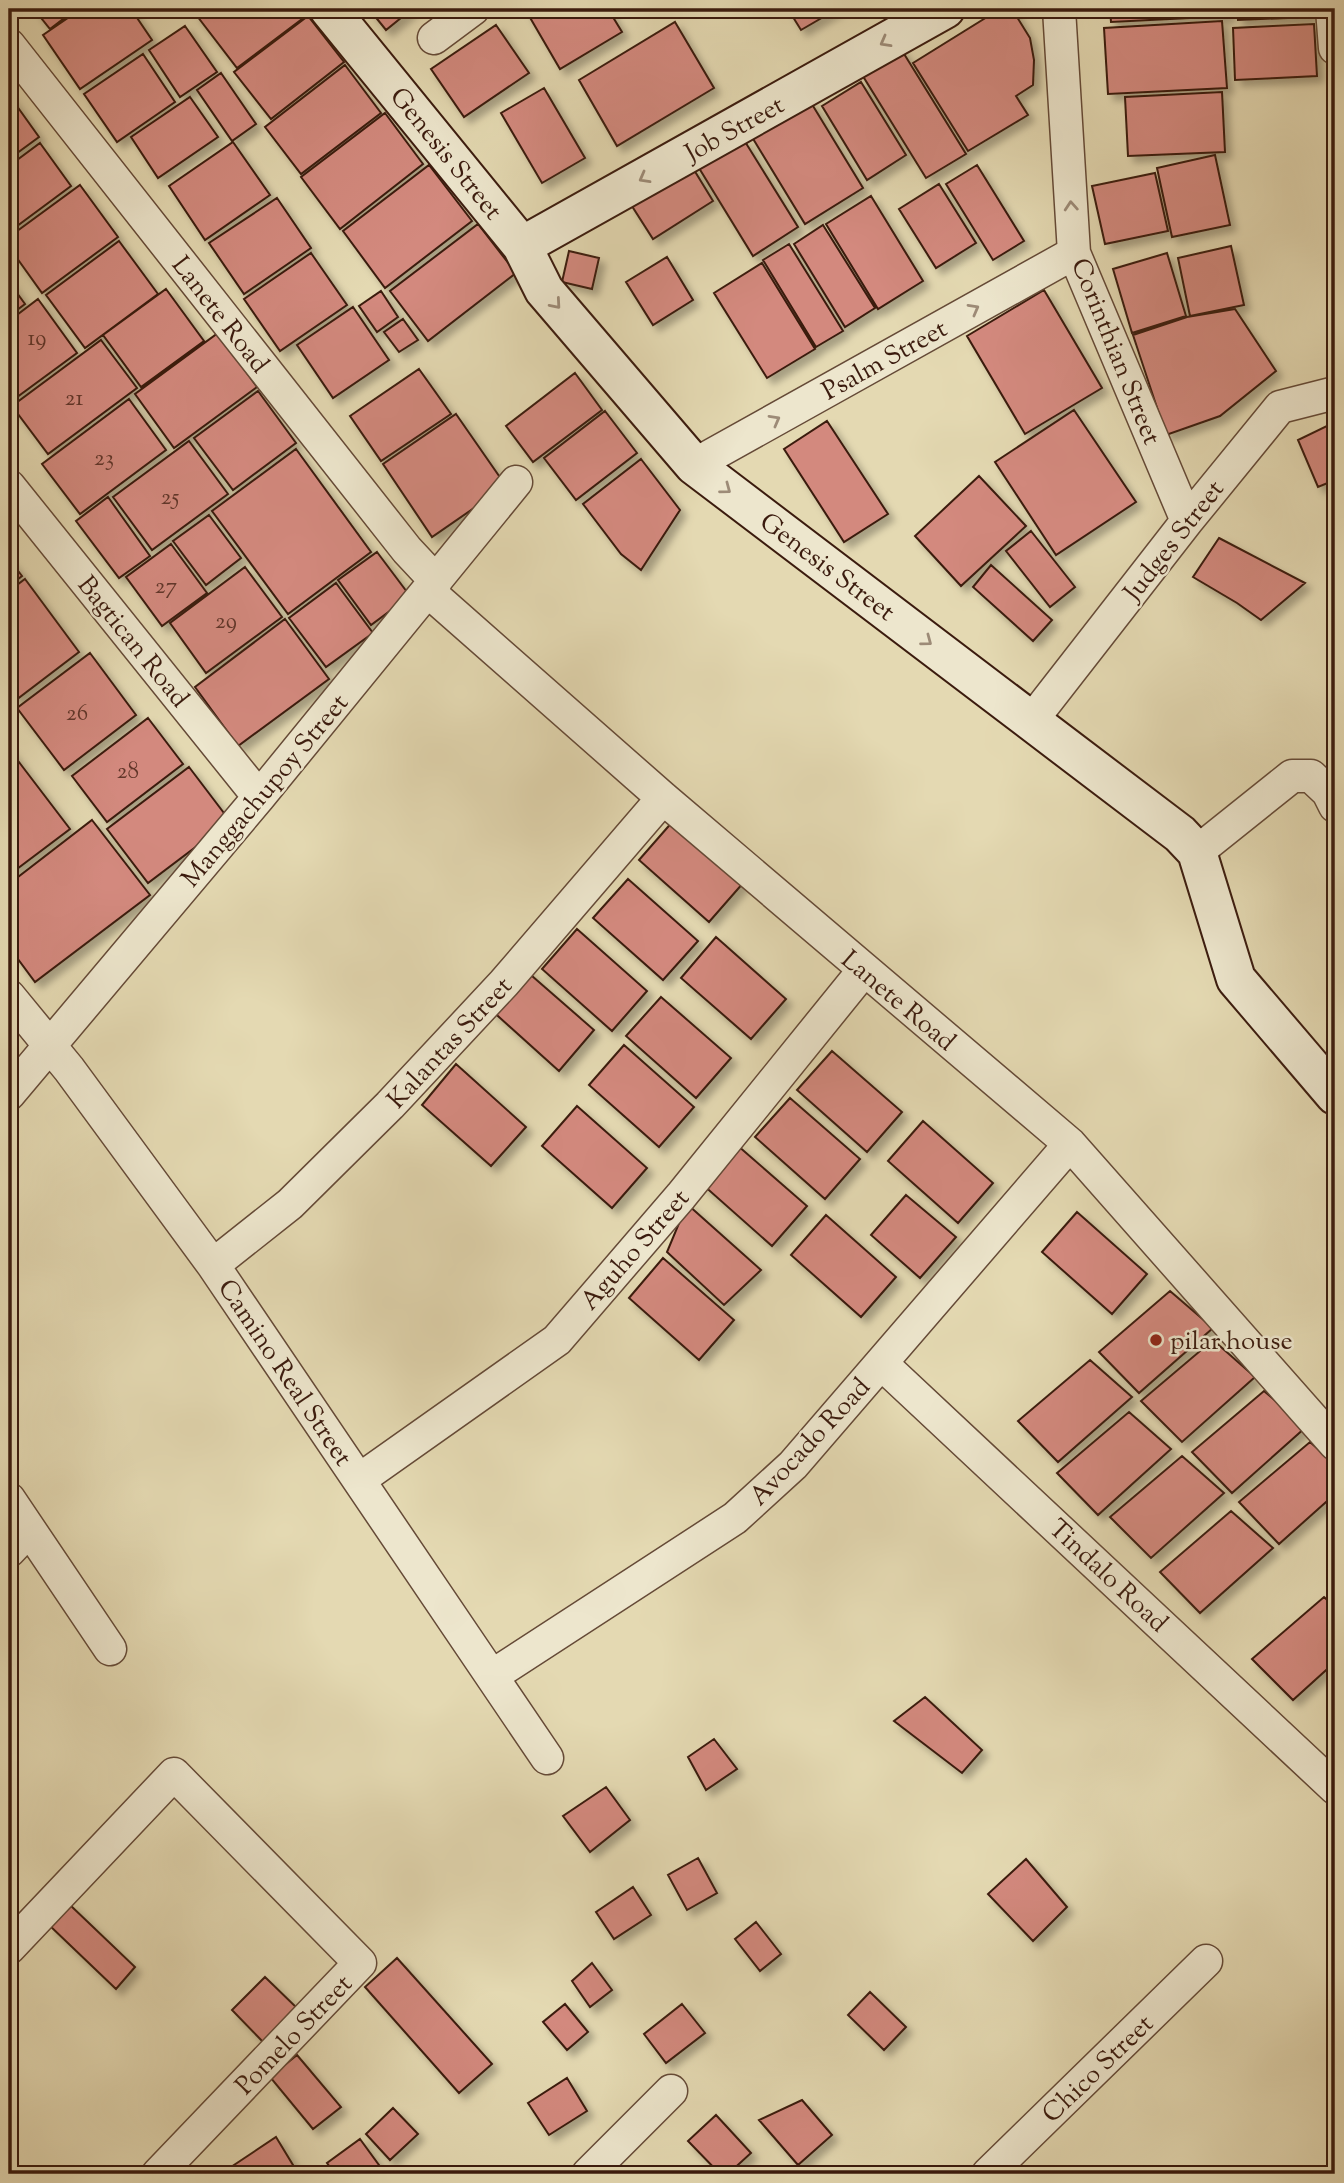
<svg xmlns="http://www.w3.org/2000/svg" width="1344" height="2183" font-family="'Sorts Mill Goudy',serif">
  <defs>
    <filter id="shadow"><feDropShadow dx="6" dy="6" stdDeviation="3.5" flood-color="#0004"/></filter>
  </defs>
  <rect width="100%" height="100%" fill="#e4d9b2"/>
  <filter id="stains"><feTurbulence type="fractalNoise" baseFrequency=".00286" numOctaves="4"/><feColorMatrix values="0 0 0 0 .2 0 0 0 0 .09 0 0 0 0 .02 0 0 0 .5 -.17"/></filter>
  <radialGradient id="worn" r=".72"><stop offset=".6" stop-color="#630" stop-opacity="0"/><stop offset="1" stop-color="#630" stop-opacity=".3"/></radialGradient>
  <path fill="#d3897e" stroke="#3b1b0e" stroke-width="2" filter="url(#shadow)" d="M34,9h42l-26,20z
    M81,9h50l21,31 -72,49 -37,-54z
    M198,9h102l6,7 -69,52 -43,-56z
    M369,9h43l-26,21z
    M525,9h83l14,23 -62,37z
    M788,9h49l-36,21z
    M1000,9h12l18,29 4,22 -1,25 -17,11 12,19 -60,36 -55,-88z
    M1110,9h118l1,7 -118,6z
    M1237,9h74v8l-73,3z
    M308,16l36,46 -73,57 -37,-47z
    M1222,21l5,67 -119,6 -4,-66z
    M675,22l39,66 -97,58 -38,-66z
    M1314,24l3,52 -82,4 -2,-52z
    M496,25l33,48 -65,44 -33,-48z
    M185,26l32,46 -37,25 -31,-47z
    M901,49l65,105 -40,24 -65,-105z
    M143,54l32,48 -58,40 -33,-48z
    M345,65l36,48 -80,61 -36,-47z
    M221,73l35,51 -24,17 -35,-51z
    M861,82l45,73 -39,25 -45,-74z
    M544,88l41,70 -43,25 -41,-70z
    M1222,92l3,60 -97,4 -3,-59z
    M9,95l30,42 -30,22z
    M190,97l28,40 -60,41 -27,-41z
    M810,101l53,87 -58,36 -53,-87z
    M385,113l38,51 -83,65 -39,-52z
    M744,140l54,87 -45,29 -54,-88z
    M233,142l37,53 -65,45 -36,-54z
    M40,143l31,43 -62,46v-66z
    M1215,155l15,70 -58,12 -15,-69z
    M429,165l43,56 -87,67 -42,-57z
    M691,165l22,36 -60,38 -23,-36z
    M977,165l47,76 -31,19 -47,-76z
    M1155,173l13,58 -63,13 -13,-58z
    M939,184l37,59 -40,25 -37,-59z
    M80,185l38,52 -76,56 -33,-46v-10z
    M871,196l52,85 -45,28 -52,-85z
    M277,198l34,50 -67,46 -35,-51z
    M478,224l38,49 -88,68 -38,-50z
    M823,225l52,83 -30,19 -51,-83z
    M119,241l39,53 -73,54 -39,-53z
    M789,244l54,87 -27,16 -53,-87z
    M1231,246l13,59 -54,11 -12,-58z
    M569,251l30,7 -7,31 -30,-7z
    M311,253l36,52 -67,46 -36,-52z
    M1167,253l19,63 -54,17 -19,-64z
    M667,257l26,43 -40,25 -27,-43z
    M762,263l53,86 -48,29 -53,-85z
    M9,282l16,22 -16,12z
    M166,289l38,52 -63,46 -38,-52z
    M1044,290l58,98 -77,46 -58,-98z
    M381,291l17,26 -21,15 -18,-26z
    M38,299l39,54 -68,50v-82z
    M353,307l36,53 -56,38 -36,-53z
    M1235,309l41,62 -56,45 -54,19 -33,-100 54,-18z
    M403,319l15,21 -19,12 -15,-20z
    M218,333l39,54 -83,61 -39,-54z
    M101,340l36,48 -89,66 -36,-48z
    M419,369l32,45 -70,47 -31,-45z
    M575,373l27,37 -69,52 -27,-36z
    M258,391l38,52 -63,47 -39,-52z
    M129,399l37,51 -86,64 -38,-50z
    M1074,410l62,92 -80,53 -61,-93z
    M605,411l32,42 -61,47 -32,-42z
    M456,414l50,72 -74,51 -49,-73z
    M827,421l61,93 -44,28 -60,-93z
    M1335,422v58l-17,7 -20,-47z
    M189,441l39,53 -76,56 -39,-53z
    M296,449l75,103 -83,62 -76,-103z
    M641,459l39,51 -39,60 -20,-16 -38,-50z
    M979,476l47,50 -65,60 -46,-50z
    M108,497l42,59 -31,22 -43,-57z
    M209,515l32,43 -35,27 -33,-44z
    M1031,531l44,56 -25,20 -44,-56z
    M1219,538l86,45 -44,37 -24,-17 -44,-26z
    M171,544l36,49 -45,33 -36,-49z
    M377,552l33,44 -39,29 -33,-45z
    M9,559l13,17 -13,10z
    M991,565l61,55 -19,21 -60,-54z
    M245,567l37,50 -76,56 -36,-50z
    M25,579l54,73 -63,48 -7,-10v-99z
    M336,583l37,50 -47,34 -37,-49z
    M285,619l44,60 -91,67 -43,-59z
    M90,653l46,62 -72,55 -47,-62z
    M148,718l35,46 -76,58 -35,-46z
    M9,749l61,80 -61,46z
    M189,767l41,54 -82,62 -41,-54z
    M92,820l58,75 -115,87 -26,-35v-63z
    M674,820l70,62 -35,40 -70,-62z
    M628,879l70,62 -35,39 -70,-62z
    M577,929l70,62 -35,40 -70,-62z
    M716,937l70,62 -35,40 -70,-61z
    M524,969l70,61 -35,41 -70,-63z
    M661,997l70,61 -35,40 -70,-62z
    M624,1045l70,62 -35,40 -70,-62z
    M832,1051l70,61 -35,40 -70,-62z
    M456,1064l70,63 -35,39 -69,-61z
    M790,1098l70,61 -35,40 -70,-62z
    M577,1106l70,62 -35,40 -70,-62z
    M923,1121l70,62 -35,40 -70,-62z
    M737,1145l70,61 -35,40 -70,-62z
    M906,1195l50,42 -36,41 -49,-43z
    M687,1204l74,66 -37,35 -57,-53z
    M1077,1212l70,62 -35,40 -70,-62z
    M826,1215l70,62 -35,40 -70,-62z
    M663,1258l71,62 -35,40 -70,-62z
    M1170,1291l43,37 -74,65 -40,-41z
    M1213,1340l42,37 -73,65 -41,-41z
    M1090,1360l42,37 -74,65 -40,-41z
    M1264,1391l42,36 -74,66 -40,-41z
    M1129,1412l42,37 -73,66 -41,-42z
    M1310,1442l25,22v30l-56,50 -40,-42z
    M1182,1456l42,37 -73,65 -41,-41z
    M1231,1511l42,37 -73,65 -40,-41z
    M1324,1597l11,10v55l-42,38 -41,-41z
    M925,1697l57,53 -20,23 -68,-52z
    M714,1739l23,30 -31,21 -18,-33z
    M606,1787l24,33 -40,32 -27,-36z
    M698,1858l19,35 -30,17 -19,-35z
    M1026,1859l41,48 -34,34 -45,-47z
    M633,1887l18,28 -37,24 -18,-27z
    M69,1904l66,63 -19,22 -67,-64z
    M756,1922l25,32 -21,17 -25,-32z
    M397,1958l95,106 -33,29 -94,-106z
    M592,1963l20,27 -22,17 -18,-26z
    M265,1977l34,33 -34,34 -33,-34z
    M870,1992l36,35 -22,23 -36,-35z
    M565,2004l23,28 -21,18 -24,-28z
    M682,2004l23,29 -39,30 -22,-29z
    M297,2055l44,52 -28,22 -43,-52z
    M567,2078l20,33 -38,24 -21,-32z
    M802,2100l30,35 -34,30 -39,-45z
    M393,2108l25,26 -28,26 -24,-26z
    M716,2115l35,38 -23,21h-8l-32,-33z
    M276,2137l20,33 -7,4h-62l-2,-3z
    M360,2139l24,33 -4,2h-45l-8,-11z"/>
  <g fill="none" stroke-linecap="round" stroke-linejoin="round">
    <defs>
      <path id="street" d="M1059,9l15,244 113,268
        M1332,9l3,39
        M434,38l39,-29
        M9,45l398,505 29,31
        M694,465l380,-212
        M9,486l250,311
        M428,591l235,207 407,346 265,300
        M1032,720l155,-199 93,-114 55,-14
        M1197,852l95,-76h19l17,16 7,14
        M9,996l60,73 144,196 334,493
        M9,1094l250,-297 257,-315
        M213,1265l77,-61 100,-99 114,-122 159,-185
        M882,1364l453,424
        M359,1480l198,-140 124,-144 183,-226
        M9,1499l101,150
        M9,1551l20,-21
        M492,1676l243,-158 58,-53 277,-321
        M9,1948l165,-174 186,189 -202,211
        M588,2174l83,-83
        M988,2174l218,-213"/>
      <path id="secondary" d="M329,9l193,237 22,44 150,175 486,369 17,18 39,127 99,116
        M522,246l423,-237"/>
    </defs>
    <use href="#street" stroke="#654a37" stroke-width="35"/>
    <use href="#secondary" stroke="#3b1b0e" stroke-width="42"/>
    <use href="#street" stroke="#ede6cd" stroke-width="32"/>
    <use href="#secondary" stroke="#ede6cd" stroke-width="38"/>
  </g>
  <defs><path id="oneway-chevron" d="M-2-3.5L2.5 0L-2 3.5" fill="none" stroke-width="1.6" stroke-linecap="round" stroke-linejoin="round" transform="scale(1.75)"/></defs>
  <g stroke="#9d8b77">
    <use href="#oneway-chevron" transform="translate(885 42) rotate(151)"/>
    <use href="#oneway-chevron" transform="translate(644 178) rotate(151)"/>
    <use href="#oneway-chevron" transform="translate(1071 206) rotate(-94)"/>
    <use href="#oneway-chevron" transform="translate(556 304) rotate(49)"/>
    <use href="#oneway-chevron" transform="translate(974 309) rotate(-29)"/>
    <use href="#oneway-chevron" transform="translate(775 420) rotate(-29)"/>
    <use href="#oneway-chevron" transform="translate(726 489) rotate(37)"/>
    <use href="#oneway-chevron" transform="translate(927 641) rotate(37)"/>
  </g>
  <circle fill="#8f2418" stroke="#ede6cd" stroke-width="2.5" cx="1156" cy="1340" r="7"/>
  <g text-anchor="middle" stroke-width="5" stroke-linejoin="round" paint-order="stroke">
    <g font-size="23" fill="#61362a">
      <text x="37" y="345">19</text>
      <text x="74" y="405">21</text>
      <text x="104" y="465">23</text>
      <text x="170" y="504">25</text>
      <text x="166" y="593">27</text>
      <text x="226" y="628">29</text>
      <text x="77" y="720">26</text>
      <text x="128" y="778">28</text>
    </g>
    <g font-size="26" fill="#3b1b0e" stroke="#ede6cd">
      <text transform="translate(734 128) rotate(-29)" y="9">Job Street</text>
      <text transform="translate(447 153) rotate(51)" y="9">Genesis Street</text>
      <text transform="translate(221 314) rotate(52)" y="9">Lanete Road</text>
      <text transform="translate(1117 351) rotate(68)" y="9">Corinthian Street</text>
      <text transform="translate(884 359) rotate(-29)" y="9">Psalm Street</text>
      <text transform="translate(1173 540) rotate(-52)" y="9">Judges Street</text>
      <text transform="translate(828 566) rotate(37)" y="9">Genesis Street</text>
      <text transform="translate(134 641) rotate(51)" y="9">Bagtican Road</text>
      <text transform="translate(264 790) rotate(-50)" y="9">Manggachupoy Street</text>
      <text transform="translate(899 1000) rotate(40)" y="9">Lanete Road</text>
      <text transform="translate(449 1042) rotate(-47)" y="9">Kalantas Street</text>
      <text transform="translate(634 1249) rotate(-49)" y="9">Aguho Street</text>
      <text transform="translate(286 1372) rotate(56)" y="9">Camino Real Street</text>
      <text transform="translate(809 1441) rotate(-47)" y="9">Avocado Road</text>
      <text transform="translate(1109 1575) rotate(43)" y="9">Tindalo Road</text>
      <text transform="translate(293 2034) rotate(-46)" y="9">Pomelo Street</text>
      <text transform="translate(1097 2068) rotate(-44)" y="9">Chico Street</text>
    </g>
    <g font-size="26" fill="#3b1b0e" stroke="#ede6cd" text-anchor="start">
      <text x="1170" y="1349">pilar house</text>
    </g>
  </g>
  <rect width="1344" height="2183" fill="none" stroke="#e4d9b2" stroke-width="35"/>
  <rect x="10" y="10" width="1323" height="2162" fill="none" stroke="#3b1b0e" stroke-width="3.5"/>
  <rect x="18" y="18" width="1309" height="2148" fill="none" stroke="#3b1b0e" stroke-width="2"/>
  <rect width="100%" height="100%" filter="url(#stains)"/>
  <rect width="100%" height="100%" fill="url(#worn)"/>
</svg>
